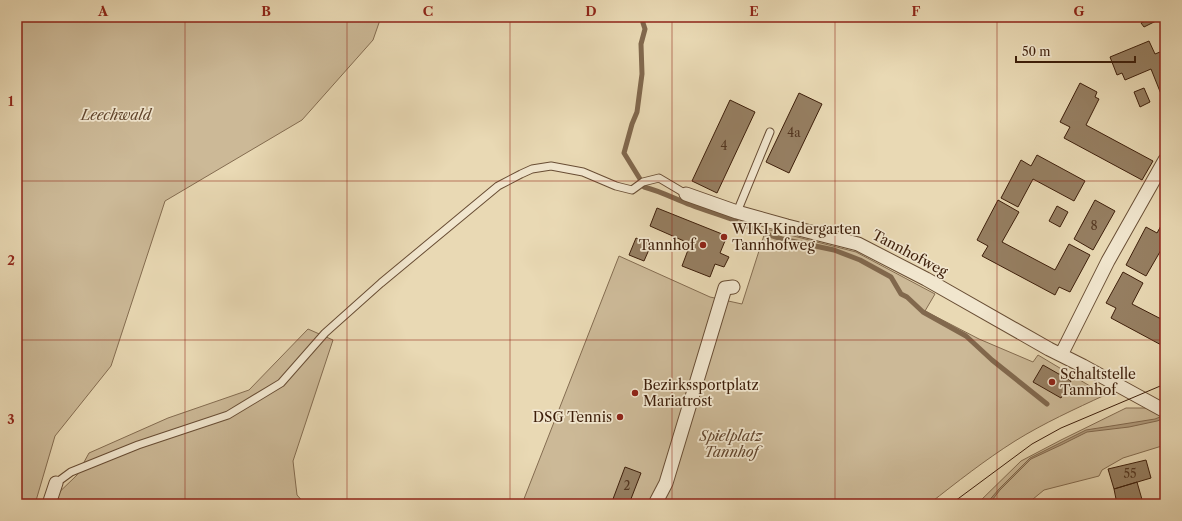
<svg xmlns="http://www.w3.org/2000/svg" width="1182" height="521" font-family="'Libre Caslon Text',serif">
  <rect width="100%" height="100%" fill="#e9d9b4"/>
  <filter id="stains"><feTurbulence type="fractalNoise" baseFrequency=".005" numOctaves="4"/><feColorMatrix values="0 0 0 0 .2 0 0 0 0 .09 0 0 0 0 .02 0 0 0 .5 -.17"/></filter>
  <radialGradient id="worn" r=".72"><stop offset=".6" stop-color="#630" stop-opacity="0"/><stop offset="1" stop-color="#630" stop-opacity=".3"/></radialGradient>
  <path fill="#ccb997" stroke="#846c50" d="M17,17h364l-8,23 -71,80 -137,81 -54,165 -56,70 -20,68h-18z
    M766,229l90,23 79,42 -10,17 54,28 54,23 5,-7 67,40c-30,14 -61,28 -90,46 -30,19 -58,41 -86,63h-407l97,-248 91,41 32,7z
    M308,329l25,11 -40,121 4,34 8,9h-258l30,-29 12,-22 79,-35 81,-28z
    M1126,408h23l16,9v28l-42,13 -21,12 -3,6 -55,14 -17,14h-50l44,-43 40,-21z"/>
  <path fill="#af997a" stroke="#81684d" d="M1165,415v3l-8,3 -28,6 -42,5 -26,13 -30,14 -31,31 -11,14h-3l13,-15 31,-31 56,-28 69,-11z"/>
  <g fill="none" stroke-linecap="round" stroke-linejoin="round">
    <path stroke="#81684d" stroke-width="5" d="M640,179l-16,-26 8,-29 5,-12 5,-38 -1,-30 4,-15 -2,-6v-6
      M644,187c16,4 31,12 47,18 15,6 30,10 45,16
      M741,223l16,8 25,8 52,11 26,10 31,17 10,17 6,3 16,15 43,24 26,24 55,44"/>
  </g>
  <path fill="#967f62" stroke="#3d1e0a" d="M1153,17h11l-20,10 -3,-4z
    M1149,41l6,13 10,-4v54l-14,-35 -26,11 -3,-7 -5,2 -7,-18z
    M1080,83l17,9 -2,5 4,2 -13,26 67,36 -11,19 -78,-42 6,-11 -10,-5z
    M1144,88l6,14 -10,5 -6,-15z
    M799,93l23,11 -33,69 -23,-11z
    M730,100l25,12 -38,81 -25,-12z
    M1037,155l48,26 -11,20 -41,-22 -15,28 -17,-9 20,-38 10,6z
    M998,200l21,12 -17,30 53,28 14,-26 21,11 -20,37 -11,-5 -4,8 -73,-39 6,-10 -11,-6z
    M1095,200l20,11 -22,39 -19,-11z
    M1057,206l11,6 -8,15 -11,-6z
    M657,208l70,28 -7,17 9,4 -5,10 -9,-3 -5,13 -28,-11 6,-16 -6,-2 2,-7 -34,-15z
    M1162,224l3,2v26l-4,-2 -15,26 -20,-11 20,-38 11,6z
    M636,238l15,7 -7,16 -15,-6z
    M1123,272l20,11 -11,21 33,17v26l-54,-29 5,-10 -10,-5z
    M1043,365l28,16 -10,17 -28,-16z
    M1146,460l5,18 -37,11 -6,-20z
    M625,467l16,6 -12,31 -16,-5z
    M1137,482l6,21 -26,1 -3,-15z"/>
  <g fill="none" stroke-linecap="round" stroke-linejoin="round">
    <defs>
      <path id="service" d="M737,212l33,-80
        M56,483l15,-11 67,-27 90,-30 53,-32 44,-50 56,-50 117,-97 23,-12 11,-5 19,-3 32,6 33,14 16,4 11,-8 16,-4 27,16"/>
      <path id="minor" d="M686,194l51,18 50,14 71,18 68,35 123,70 34,17 82,45
        M1061,355l47,-94 57,-101
        M49,504l7,-21
        M655,504l11,-21 59,-195 8,-1"/>
    </defs>
    <use href="#service" stroke="#684d34" stroke-width="9"/>
    <use href="#minor" stroke="#684d34" stroke-width="15"/>
    <use href="#service" stroke="#f1e6ce" stroke-width="7"/>
    <use href="#minor" stroke="#f1e6ce" stroke-width="13"/>
    <path stroke="#3d1e0a" stroke-width="1" d="M951,504l81,-60 29,-16 104,-44"/>
  </g>
  <path fill="none" stroke="#8f2418" stroke-width="1" stroke-opacity="0.55" d="M185,17v487M347,17v487M510,17v487M672,17v487M835,17v487M997,17v487M17,181h1148M17,340h1148"/>
  <g fill="#8f2418" stroke="#f1e6ce" stroke-width="1.5">
    <circle cx="724" cy="237" r="4"/>
    <circle cx="703" cy="245" r="4"/>
    <circle cx="1052" cy="382" r="4"/>
    <circle cx="635" cy="393" r="4"/>
    <circle cx="620" cy="417" r="4"/>
  </g>
  <g text-anchor="middle" stroke-width="3.5" stroke-linejoin="round" paint-order="stroke">
    <g font-size="12" fill="#533620">
      <text x="794" y="137">4a</text>
      <text x="724" y="150">4</text>
      <text x="1094" y="230">8</text>
      <text x="1130" y="478">55</text>
      <text x="627" y="490">2</text>
    </g>
    <g font-size="14" font-style="italic" fill="#61452d" stroke="#f1e6ce">
      <text x="116" y="120">Leechwald</text>
      <text x="731" y="441">Spielplatz<tspan x="731" dy="16">Tannhof</tspan></text>
    </g>
    <g font-size="14" fill="#3d1e0a" stroke="#f1e6ce" text-anchor="start">
      <text x="732" y="234">WIKI Kindergarten<tspan x="732" dy="16">Tannhofweg</tspan></text>
      <text x="695" y="250" text-anchor="end">Tannhof</text>
      <text x="1060" y="379">Schaltstelle<tspan x="1060" dy="16">Tannhof</tspan></text>
      <text x="643" y="390">Bezirkssportplatz<tspan x="643" dy="16">Mariatrost</tspan></text>
      <text x="612" y="422" text-anchor="end">DSG Tennis</text>
    </g>
    <g font-size="14" fill="#3d1e0a" stroke="#f1e6ce">
      <text transform="translate(910 253) rotate(28)" y="5">Tannhofweg</text>
    </g>
  </g>
  <rect width="1182" height="521" fill="none" stroke="#e9d9b4" stroke-width="44"/>
  <path d="M1016 56v6h119v-6" fill="none" stroke="#3d1e0a" stroke-width="2"/>
  <text x="1022" y="56" font-size="12" fill="#3d1e0a" stroke="#f1e6ce" stroke-width="3" paint-order="stroke">50 m</text>
  <rect x="22" y="22" width="1138" height="477" fill="none" stroke="#8f2418" stroke-width="1.5"/>
  <g font-size="13" text-anchor="middle" font-weight="bold" fill="#8f2418">
    <text x="103" y="16">A</text>
    <text x="266" y="16">B</text>
    <text x="428" y="16">C</text>
    <text x="591" y="16">D</text>
    <text x="754" y="16">E</text>
    <text x="916" y="16">F</text>
    <text x="1079" y="16">G</text>
    <text x="11" y="106">1</text>
    <text x="11" y="265">2</text>
    <text x="11" y="424">3</text>
  </g>
  <rect width="100%" height="100%" filter="url(#stains)"/>
  <rect width="100%" height="100%" fill="url(#worn)"/>
</svg>
